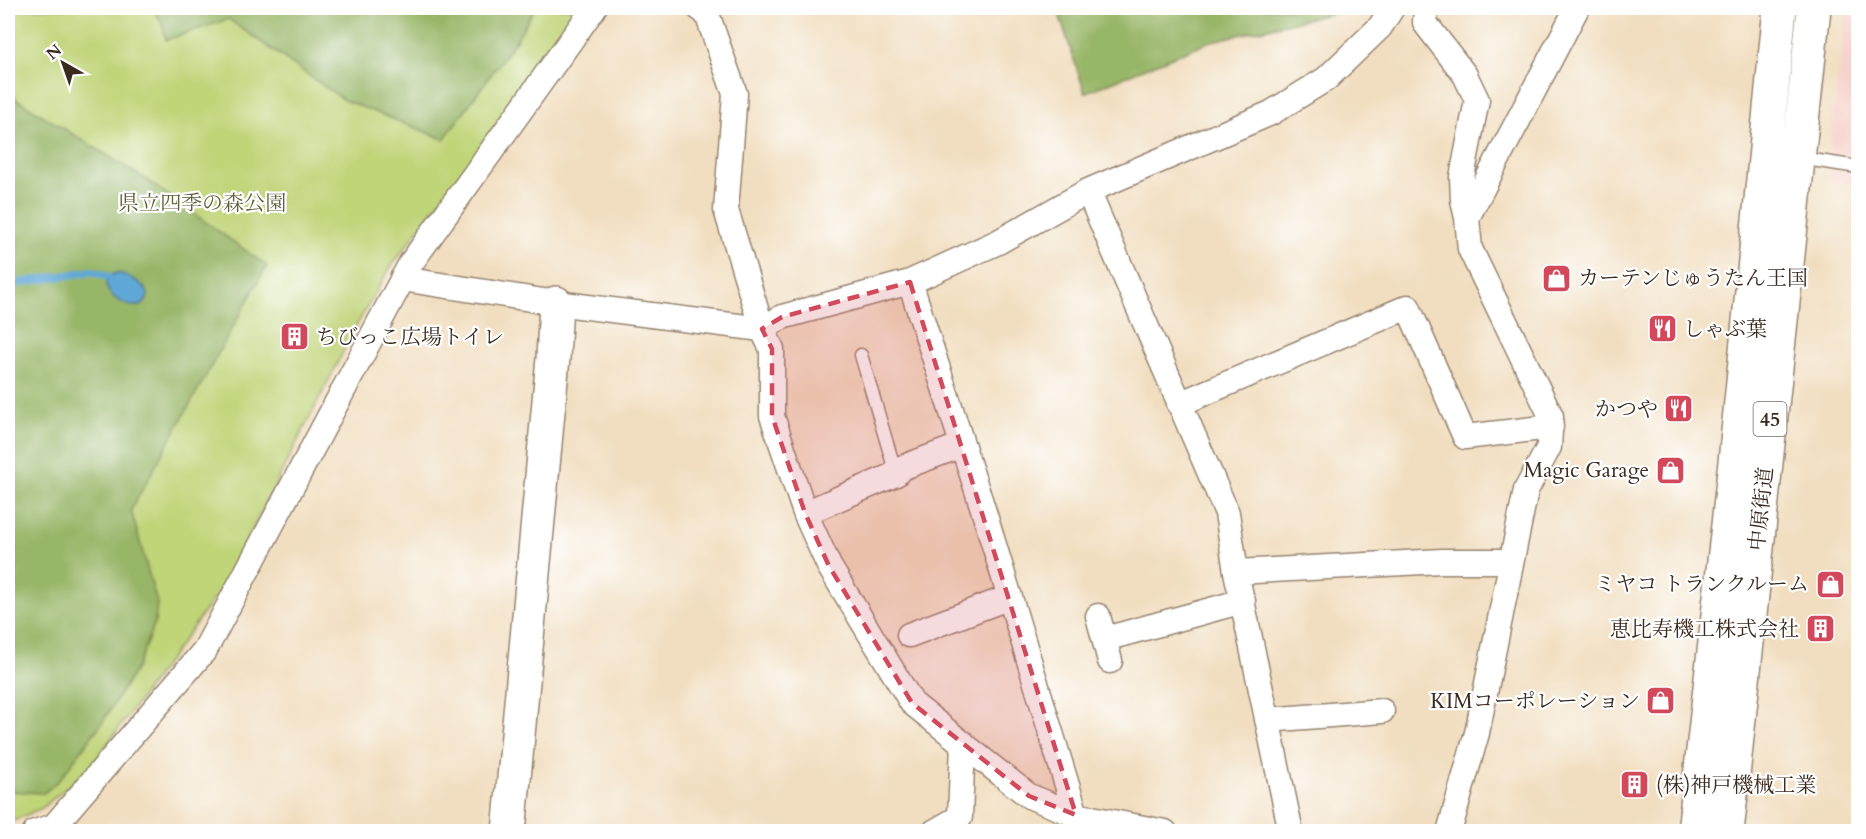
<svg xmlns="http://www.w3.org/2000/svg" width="1866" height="839" font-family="Cardo,'Noto Serif JP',serif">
  <rect width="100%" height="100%" fill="#fff"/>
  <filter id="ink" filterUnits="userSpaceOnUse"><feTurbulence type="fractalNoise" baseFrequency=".0167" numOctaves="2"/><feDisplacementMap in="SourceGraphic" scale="12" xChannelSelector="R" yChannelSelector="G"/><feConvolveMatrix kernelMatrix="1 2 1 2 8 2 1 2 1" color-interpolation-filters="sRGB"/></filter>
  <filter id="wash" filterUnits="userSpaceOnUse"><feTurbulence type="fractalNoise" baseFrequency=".008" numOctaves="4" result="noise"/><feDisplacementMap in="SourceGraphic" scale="24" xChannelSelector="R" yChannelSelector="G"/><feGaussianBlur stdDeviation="1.35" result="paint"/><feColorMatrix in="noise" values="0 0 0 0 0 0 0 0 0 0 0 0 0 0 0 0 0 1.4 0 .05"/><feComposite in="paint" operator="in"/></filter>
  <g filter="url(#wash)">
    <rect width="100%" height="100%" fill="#f1dec0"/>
    <path fill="#f7d0ca" d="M1847,8h11v177l-28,-6v-37z"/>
    <path fill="#c0d478" stroke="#7e7f4b" stroke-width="1.5" d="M8,8h572l-34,50 -158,213 -29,50 -136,265 -134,183 -47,39 -34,15z"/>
    <path fill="#98b668" stroke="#6a7043" stroke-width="1.5" d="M153,8h382l-19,32 -72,99 -100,-39 -116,-81 -62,21 -4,-16z
      M1057,8h297l-146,34 -123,51z
      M8,94l139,86 120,86 -136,244 26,93 -2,19 -18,45 -36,57 -41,55 -16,14 -36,-2z"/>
    <path fill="#60a8d7" stroke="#4e697a" stroke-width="1.5" d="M117,273c11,2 27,10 31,21 -3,33 -67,-10 -31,-21z"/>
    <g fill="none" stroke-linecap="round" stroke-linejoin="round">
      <path stroke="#60a8d7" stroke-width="8" d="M8,285l84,-14 16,6"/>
    </g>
  </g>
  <g filter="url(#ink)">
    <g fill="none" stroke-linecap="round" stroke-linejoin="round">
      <defs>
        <path id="lane" d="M1799,158l59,9
          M861,355l35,119"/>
        <path id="street" d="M699,8l8,6 28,80 -9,116 36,119 10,20v67l33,97 24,53 83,137 75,60 42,33 47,19 89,17
          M1426,8l-1,15 40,52 12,25 -15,77 1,23 4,18 3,31 81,167 -2,31 -23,43 -49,243 -28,99
          M1088,191l139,322 9,59 55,260
          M1467,218l110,-210
          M402,279l154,24 206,26 20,-12 128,-35 88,-40 90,-51 183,-78 55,-34 54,-52 12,-19
          M910,282l74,230 92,303
          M1179,404l229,-97 57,130 86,-10
          M805,513l91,-39 5,-6 61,-23
          M1236,572l206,-11h69
          M1098,616l12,45
          M909,635l101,-38
          M1105,639l138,-38
          M1267,720l115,-9
          M35,832l19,-6 151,-176 206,-387 183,-255
          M934,832l26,-15 3,-74"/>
        <path id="secondary" d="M509,832l44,-474 3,-55"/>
        <path id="primary" d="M1694,832l41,-370 45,-454
          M1727,832l87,-824"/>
      </defs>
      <use href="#lane" stroke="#96846f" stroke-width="15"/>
      <use href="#street" stroke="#96846f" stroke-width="27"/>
      <use href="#secondary" stroke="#96846f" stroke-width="36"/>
      <use href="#primary" stroke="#96846f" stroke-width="36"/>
      <use href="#lane" stroke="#fff" stroke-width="12"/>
      <use href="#street" stroke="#fff" stroke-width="24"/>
      <use href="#secondary" stroke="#fff" stroke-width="33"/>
      <use href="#primary" stroke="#fff" stroke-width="33"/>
    </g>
  </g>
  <path fill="#d1495b" fill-opacity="0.2" stroke="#d1495b" stroke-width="4.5" stroke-dasharray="12 8" stroke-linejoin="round" d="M910,282l166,533 -47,-19 -117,-93 -83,-137 -24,-53 -33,-97v-67l-10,-20 20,-12z"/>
  <defs>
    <symbol id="shop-square" viewBox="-11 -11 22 22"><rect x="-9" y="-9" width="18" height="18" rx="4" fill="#d1495b" stroke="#fff"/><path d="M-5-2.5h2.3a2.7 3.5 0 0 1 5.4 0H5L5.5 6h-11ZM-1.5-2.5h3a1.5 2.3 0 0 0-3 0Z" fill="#fff"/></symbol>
    <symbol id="restaurant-square" viewBox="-11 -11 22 22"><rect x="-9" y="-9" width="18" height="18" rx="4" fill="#d1495b" stroke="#fff"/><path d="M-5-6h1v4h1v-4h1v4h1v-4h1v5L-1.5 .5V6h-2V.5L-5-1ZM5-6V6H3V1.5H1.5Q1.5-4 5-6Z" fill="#fff"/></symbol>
    <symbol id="building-square" viewBox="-11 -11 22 22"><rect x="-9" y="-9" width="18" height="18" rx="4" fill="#d1495b" stroke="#fff"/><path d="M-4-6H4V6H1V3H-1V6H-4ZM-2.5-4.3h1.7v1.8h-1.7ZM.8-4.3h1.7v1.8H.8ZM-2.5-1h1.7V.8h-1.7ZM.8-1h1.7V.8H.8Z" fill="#fff"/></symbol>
  </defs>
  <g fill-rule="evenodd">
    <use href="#shop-square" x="1540" y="262" width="33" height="33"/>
    <use href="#restaurant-square" x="1646" y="312" width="33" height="33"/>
    <use href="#building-square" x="278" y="320" width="33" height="33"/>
    <use href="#restaurant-square" x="1662" y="392" width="33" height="33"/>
    <use href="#shop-square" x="1654" y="454" width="33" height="33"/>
    <use href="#shop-square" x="1814" y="568" width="33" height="33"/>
    <use href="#building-square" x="1804" y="612" width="33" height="33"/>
    <use href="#shop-square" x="1644" y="684" width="33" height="33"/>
    <use href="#building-square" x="1618" y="768" width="33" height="33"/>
  </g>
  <g text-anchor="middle" stroke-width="4.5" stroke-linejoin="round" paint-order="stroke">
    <rect fill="#fff" stroke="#766a62" stroke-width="1.5" x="1753.5" y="402" width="33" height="34" rx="4.5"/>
    <g font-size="20" font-weight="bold" fill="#3b2a1e">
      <text x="1770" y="426">45</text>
    </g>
    <g font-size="21" fill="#635d39" stroke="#fff">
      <text x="202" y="210">県立四季の森公園</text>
    </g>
    <g font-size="21" fill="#3b2a1e" stroke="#fff" text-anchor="end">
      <text x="1578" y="285" text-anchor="start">カーテンじゅうたん王国</text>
      <text x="1683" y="336" text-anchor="start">しゃぶ葉</text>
      <text x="316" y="344" text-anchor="start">ちびっこ広場トイレ</text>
      <text x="1658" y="416">かつや</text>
      <text x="1649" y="477">Magic Garage</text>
      <text x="1809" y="591">ミヤコ トランクルーム</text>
      <text x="1799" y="636">恵比寿機工株式会社</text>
      <text x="1640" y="708">KIMコーポレーション</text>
      <text x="1656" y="792" text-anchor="start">(株)神戸機械工業</text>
    </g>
    <g font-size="21" fill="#3b2a1e" stroke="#fff">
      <text transform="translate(1761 509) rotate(-84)" y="7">中原街道</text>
    </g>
  </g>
  <rect width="1866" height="839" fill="none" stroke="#fff" stroke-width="30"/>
  <g transform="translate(63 63) rotate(320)" stroke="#ffffff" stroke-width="4.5" paint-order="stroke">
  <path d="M0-4.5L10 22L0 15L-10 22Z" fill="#3b2a1e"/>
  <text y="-9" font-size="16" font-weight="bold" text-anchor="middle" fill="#3b2a1e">N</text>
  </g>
</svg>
